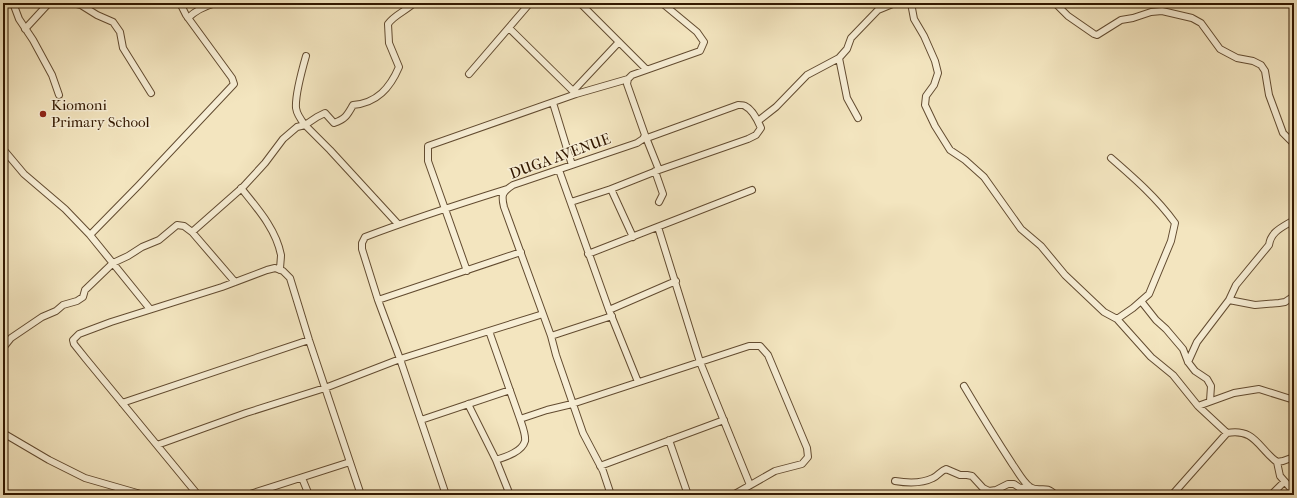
<svg xmlns="http://www.w3.org/2000/svg" width="1297" height="498" font-family="'IM FELL French Canon',serif">
  <rect width="100%" height="100%" fill="#f3e5bf"/>
  <filter id="stains"><feTurbulence type="fractalNoise" baseFrequency=".005" numOctaves="4"/><feColorMatrix values="0 0 0 0 .2 0 0 0 0 .09 0 0 0 0 .02 0 0 0 .5 -.17"/></filter>
  <radialGradient id="worn" r=".72"><stop offset=".6" stop-color="#630" stop-opacity="0"/><stop offset="1" stop-color="#630" stop-opacity=".3"/></radialGradient>
  <g fill="none" stroke-linecap="round" stroke-linejoin="round">
    <defs>
      <path id="minor" d="M13,3l6,16 14,21 19,35 7,20
        M73,3l8,2 16,10 16,7 7,10 3,16 28,45
        M580,3l66,66
        M911,3l3,16 10,17 11,25 3,12 -4,12 -8,11 -1,9 10,21 15,24 15,10 19,17 37,52 20,17 24,29 39,37 13,7 34,38 22,18 25,31 29,27
        M1055,3l13,13 26,18 3,1 24,-15 12,-2 18,-6 11,-1 30,7 9,5 19,26 17,9 16,3 8,4 4,6 4,24 14,38 11,11
        M188,18c8,-8 17,-12 28,-15
        M509,28l67,66
        M25,29l24,-26
        M306,56c-4,14 -11,39 -10,52 1,7 5,12 9,17l12,-8 8,-4 9,10c11,-4 13,-7 19,-18 24,-2 37,-17 46,-38l-10,-24 -1,-19c6,-9 18,-13 26,-21
        M839,58l8,40 11,20
        M469,74l61,-71
        M573,91l46,-49
        M553,103l19,62
        M758,121l18,-14 31,-32 32,-17 8,-9 4,-11 27,-28 17,-7
        M645,135l14,35
        M3,149l21,25 41,35 25,26 60,74
        M1111,158c23,20 46,40 64,65l-4,18 -22,53 -16,14 -16,11
        M559,170l50,140 29,72
        M655,171l8,23 -4,8
        M241,188c16,20 35,41 40,67 0,4 -1,10 -1,15
        M611,189l22,48
        M571,202l40,-13 48,-19 89,-31 8,-4 5,-7c-3,-7 -9,-19 -16,-22 -1,-1 -5,-1 -7,-1l-91,33
        M658,227l42,135 50,123
        M192,232l51,-45 22,-24 18,-24 14,-12 8,-2 25,25 68,74
        M90,235l49,-50 95,-101 -2,-6 -46,-63 -6,-12
        M588,254l164,-64
        M467,271l-39,-110v-15l148,-52 52,-15
        M378,300l143,-48
        M1229,300l26,5 24,-2 6,-1 9,-6
        M1141,301l15,19 10,9 17,20 5,13 7,9 12,8 4,7 -1,15
        M609,310l67,-29
        M489,331l31,88
        M551,336l61,-20
        M3,348l8,-10 31,-21 14,-6 7,-6 14,-4 6,-4 2,-7 28,-27 15,-7 14,-9 17,-7 18,-15 7,1 8,6 43,50
        M1188,362l9,-20 32,-42 7,-15 33,-40c2,-14 14,-18 25,-25
        M964,386c16,27 32,53 49,79 5,7 10,17 17,22 9,6 16,-3 25,8
        M122,403l187,-63
        M468,404l28,56 14,35
        M1198,406l36,-13 25,-4 35,11
        M421,420l89,-30
        M3,433l46,27 36,18 59,17
        M669,440l19,55
        M157,445l89,-32 79,-25 75,-29 143,-45
        M496,460c9,-3 26,-8 29,-19 1,-6 -3,-16 -5,-22l27,-9 25,-6 177,-58h11l8,9 39,93 1,9 -6,7 -27,7 -42,24
        M1277,462l3,14 14,16
        M600,466l124,-46
        M302,478l7,17
        M895,481c12,2 26,3 38,-3 5,-2 7,-7 13,-9l14,6h7l5,1 11,12 6,3 7,-1 12,-6h6l6,4 10,-1
        M3,493l5,2
        M198,495l-112,-136 -12,-15 -1,-4 6,-6 32,-12 111,-35 45,-17 8,-2 8,3 7,7 19,62 52,155
        M247,495l103,-33
        M446,495l-46,-136 -22,-59 -16,-51v-6l3,-6c47,-18 94,-33 142,-48
        M611,495l-8,-24 -20,-38 -27,-78 -5,-19 -47,-129c-3,-12 -2,-15 9,-22l124,-42 6,-4 2,-4 -18,-51 1,-5 4,-4 68,-24 4,-9 -7,-10 -35,-29
        M1172,495l55,-62c28,-5 31,15 50,29l6,-1 11,-4
        M1271,495l13,-13"/>
    </defs>
    <use href="#minor" stroke="#624b30" stroke-width="8"/>
    <use href="#minor" stroke="#f7eed5" stroke-width="6"/>
  </g>
  <circle fill="#8f2418" stroke="#f7eed5" stroke-width="1.5" cx="43" cy="114" r="4"/>
  <g text-anchor="middle" stroke-width="3" stroke-linejoin="round" paint-order="stroke">
    <g font-size="15" fill="#321800" stroke="#f7eed5" text-anchor="start">
      <text x="51" y="110">Kiomoni<tspan x="51" dy="17">Primary School</tspan></text>
    </g>
    <g font-size="15" fill="#321800" stroke="#f7eed5">
      <text transform="translate(560 156) rotate(-20)" y="5">DUGA AVENUE</text>
    </g>
  </g>
  <rect width="1297" height="498" fill="none" stroke="#f3e5bf" stroke-width="16"/>
  <rect x="4" y="4" width="1289" height="490" fill="none" stroke="#321800" stroke-width="2"/>
  <rect x="8" y="8" width="1281" height="482" fill="none" stroke="#321800"/>
  <rect width="100%" height="100%" filter="url(#stains)"/>
  <rect width="100%" height="100%" fill="url(#worn)"/>
</svg>
